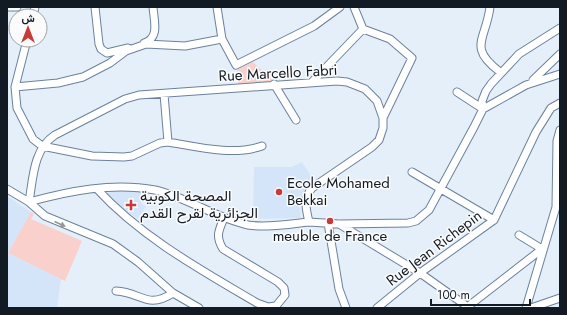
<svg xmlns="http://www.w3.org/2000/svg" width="567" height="315" font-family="Jost,Vazirmatn,sans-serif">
  <rect width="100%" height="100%" fill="#e5effa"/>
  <path fill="#d4e5fa" d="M302,162l13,20 -10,8 -2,5 -3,13 1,10 -48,1 1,-52h38z
    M109,189l34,3 -2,11 5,4 -9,12 -30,-24z
    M7,196l24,16 -23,41 53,26 -4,29h-50z"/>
  <path fill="#f9d0cb" d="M253,62l21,19 -36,3 -1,-14z
    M31,212l3,2 -3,5 51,22 -17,40 -57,-28z"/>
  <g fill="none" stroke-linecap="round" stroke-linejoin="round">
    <defs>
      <path id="minor" d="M7,7h10
        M95,7l4,37 2,5 6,4 21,-5
        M217,7l5,32
        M354,7l9,22
        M490,7c-4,33 -23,40 10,65
        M33,16l2,-9
        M363,29l27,10 22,19 -29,60
        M27,40l-12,47 2,21 16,31 9,7 50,10 32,1 8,-1 28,-13 8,-1c30,5 65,14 94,4
        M144,43c16,-5 10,-22 9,-36
        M533,80l27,-26
        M312,82l51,-53
        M274,84l22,36
        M15,87l43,-4 25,-6 27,-14 16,-12 20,-7 39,2 37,-7 14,26 78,-39 26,-19
        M457,92l26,17 43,-24 34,-11
        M164,94l4,48
        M412,172l82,48
        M7,189l22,13 16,14 68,28 25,18 35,31 26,15
        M97,189c44,48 104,81 160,114l11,4 8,-1 9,-11 -1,-7 -6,-6 -55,-33c-8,-13 -4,-19 1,-31
        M29,202c4,-23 4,-53 26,-67l70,-36 14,-4 198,-14 10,1 18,7 12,12 6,17v10l-4,12 -7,7 -60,41c-9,11 -6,21 -3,34l30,2 69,-1 8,-2 13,-11 45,-83 9,-18 -1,-8 4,-10 5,-7 28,-30 41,-26
        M29,202c40,-11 84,-20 126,-12 32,7 60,28 93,35 20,3 41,-1 61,-3
        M328,223l11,66 7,19
        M339,224l81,49 48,34
        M116,291c25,1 31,19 57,2
        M377,308l43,-35 74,-53 42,-88 15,-24 9,-5
        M466,308l76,-59 -23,-14
        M526,308l30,-101 1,-66 3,-11
        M531,308l29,-10"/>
    </defs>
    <use href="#minor" stroke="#6c819b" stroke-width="9"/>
    <use href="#minor" stroke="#fff" stroke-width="7"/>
  </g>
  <defs><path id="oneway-solid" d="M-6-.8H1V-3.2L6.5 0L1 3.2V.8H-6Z"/></defs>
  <use fill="#94989c" href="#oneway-solid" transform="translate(60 224) rotate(24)"/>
  <g fill="#c83938" stroke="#fbfbfb" stroke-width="1.5">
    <circle cx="279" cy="192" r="4"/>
    <path d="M129 199h4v4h4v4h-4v4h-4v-4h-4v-4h4z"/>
    <circle cx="330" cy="221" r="4"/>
  </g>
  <g text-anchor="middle" stroke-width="3" stroke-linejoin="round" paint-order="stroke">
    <g font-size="15" fill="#121a24" stroke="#fbfbfb">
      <text transform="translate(278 73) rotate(-3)" y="5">Rue Marcello Fabri</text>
      <text transform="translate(434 248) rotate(-37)" y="5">Rue Jean Richepin</text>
    </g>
    <g font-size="15" fill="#121a24" stroke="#fbfbfb" text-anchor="start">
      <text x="287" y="188">Ecole Mohamed<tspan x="287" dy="17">Bekkai</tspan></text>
      <text x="140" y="201">المصحة الكوبية<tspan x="140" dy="17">الجزائرية لقرح القدم</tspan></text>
      <text x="330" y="241" text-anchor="middle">meuble de France</text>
    </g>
  </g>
  <rect width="567" height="315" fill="none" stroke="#121a24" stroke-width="16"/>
  <g transform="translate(28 28)"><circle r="19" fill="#fbfbfb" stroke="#9ea1a5"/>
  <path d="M0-3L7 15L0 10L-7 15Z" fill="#c83938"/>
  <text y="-6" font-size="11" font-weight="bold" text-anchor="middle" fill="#121a24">ش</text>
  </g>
  <path d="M431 299v6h99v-6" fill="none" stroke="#121a24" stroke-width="2"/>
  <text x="437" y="299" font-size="12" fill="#121a24" stroke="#fbfbfb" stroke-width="3" paint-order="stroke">100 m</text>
</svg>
